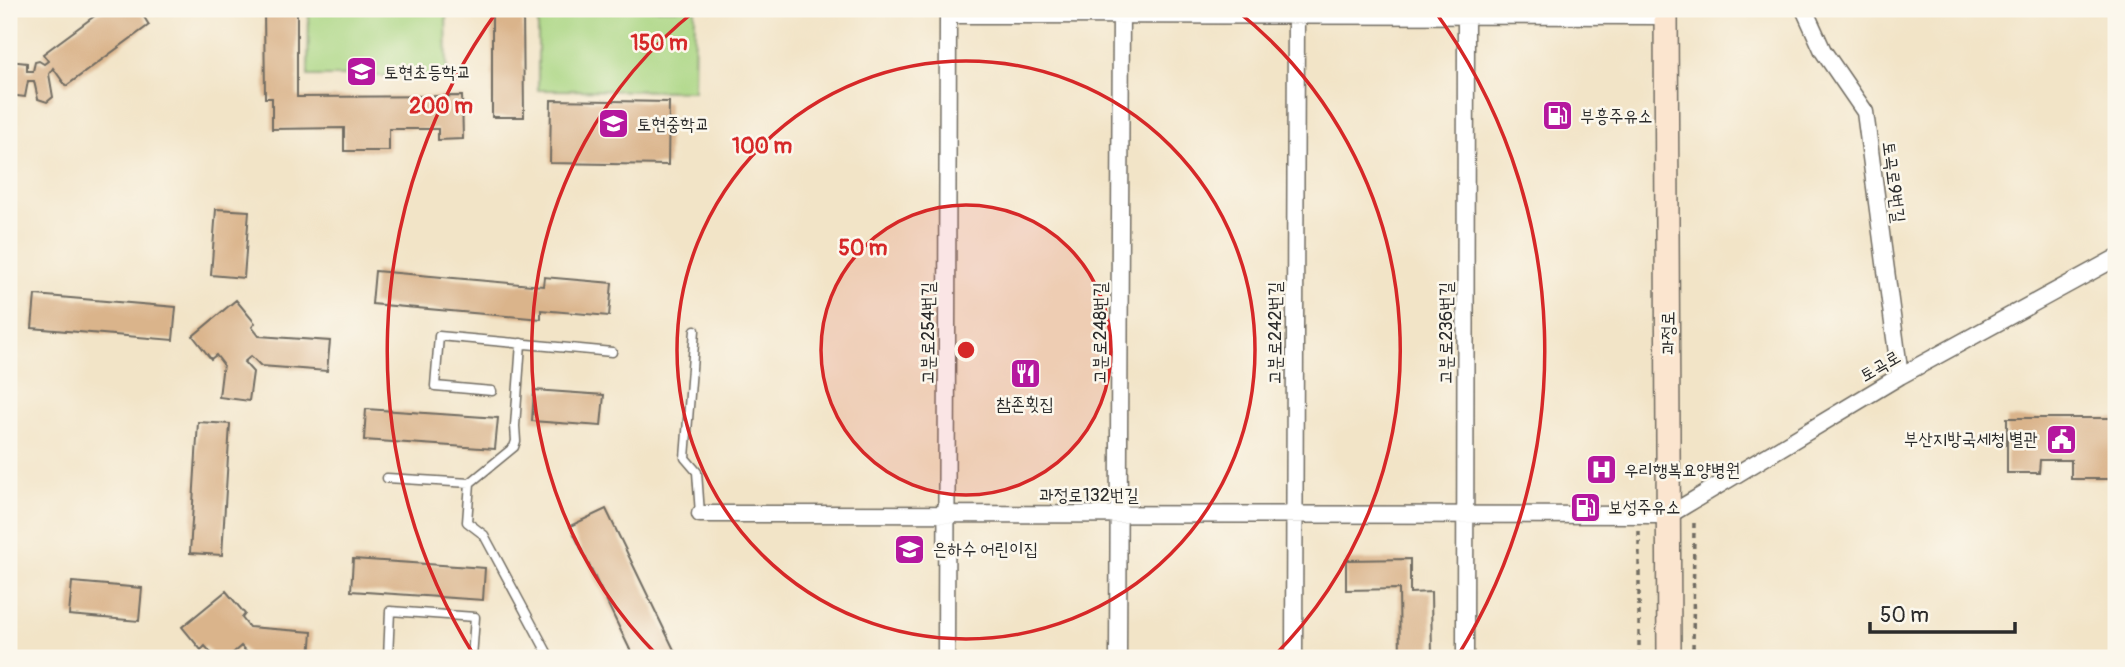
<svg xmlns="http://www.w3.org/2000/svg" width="2125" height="667" font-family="Pangolin,'Poor Story',sans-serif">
  <rect width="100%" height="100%" fill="#fbf7ec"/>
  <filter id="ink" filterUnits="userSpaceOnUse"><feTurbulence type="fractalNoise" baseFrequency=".0143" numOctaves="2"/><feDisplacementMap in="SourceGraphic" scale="14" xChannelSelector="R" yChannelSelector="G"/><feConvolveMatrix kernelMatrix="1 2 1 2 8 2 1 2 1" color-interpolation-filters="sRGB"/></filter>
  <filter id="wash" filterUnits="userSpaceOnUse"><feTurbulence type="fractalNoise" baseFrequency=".00686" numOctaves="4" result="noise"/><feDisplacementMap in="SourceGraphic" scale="28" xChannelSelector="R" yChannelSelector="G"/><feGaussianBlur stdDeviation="1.57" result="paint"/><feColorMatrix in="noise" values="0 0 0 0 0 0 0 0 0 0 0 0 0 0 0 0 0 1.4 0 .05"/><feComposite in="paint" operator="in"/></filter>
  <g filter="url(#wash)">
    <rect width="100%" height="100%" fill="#f2e4c7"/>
    <path fill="#aad683" stroke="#6a8057" stroke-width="2" d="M309,9h137l1,67h-139z
      M538,9h157l-1,82 -156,-1z"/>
    <g id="blocks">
      <path fill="#dab48b" d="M104,9h35l10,16 -83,61 -13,-18 -4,6 4,23 -6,5 -9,-3 -4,-18h-6l-3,16 -16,-2v-34l18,2v8h6l2,-9 4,-1 5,3 4,-3 -5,-7z
        M147,9h17l-1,4 -7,2z
        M264,9h33v88l165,-1 1,43 -25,1v-11h-49v22h-45v-23l-72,1v-31h-7z
        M492,9h31l1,108h-32z
        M551,100l118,2 -1,63 -118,-2z
        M216,209l33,2 -5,67 -33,-3z
        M375,271l168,15 1,-9 68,6 -3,33 -68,-6v9l-169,-15z
        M35,295l141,12 -3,33 -141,-12z
        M236,300l19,23 -3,4 7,9 71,5 -3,30 -66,-5 -10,-10 -7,6 9,10 -4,29 -30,-4 4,-33 -7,-9 -5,4 -18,-23z
        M534,390l70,5 -3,31 -69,-5z
        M366,409l132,9 -3,31 -131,-9z
        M2007,418h109v61h-45v-19h-31l-1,13h-32z
        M198,422l32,2 -8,131 -32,-2z
        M606,509l72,149h-44l-64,-132z
        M353,559l132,9 -2,32 -132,-9z
        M1410,559v34l21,-1 1,66h-32l-1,-69 -53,1v-30z
        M72,582l70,6 -3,33 -70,-6z
        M226,591l19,23 -3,4 7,9 63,5 -2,26 -59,-1 -10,-11 -8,7 5,5h-26l1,-3 -8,-9 -4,4 -19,-23z"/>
    </g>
  </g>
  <g filter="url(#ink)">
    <use href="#blocks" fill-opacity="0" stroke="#716c62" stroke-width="2"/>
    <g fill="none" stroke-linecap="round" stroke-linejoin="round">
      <defs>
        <path id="lane" d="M695,330l-10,128 12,14 3,42
          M521,343l-6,83 1,15 -2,6 -44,36 -3,39 17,13 66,123
          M492,391l-57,-5 4,-50 173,16
          M387,478l83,5
          M388,658l2,-47 85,6 -3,41"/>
        <path id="street" d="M944,9l4,6 -2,643
          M1804,9l19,42 42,61 35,264
          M948,15l718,1
          M700,514l969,1 231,-139 216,-118
          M1118,658l3,-649
          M1294,658l2,-649
          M1465,658l1,-649"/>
        <path id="secondary" d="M1666,9l3,649"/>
      </defs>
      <use href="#lane" stroke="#716c62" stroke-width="11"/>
      <use href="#street" stroke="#716c62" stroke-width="19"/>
      <use href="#secondary" stroke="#716c62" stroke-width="26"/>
      <path stroke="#716c62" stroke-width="3.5" stroke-dasharray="5 5" stroke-linecap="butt" d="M1639,531v127
        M1693,658l1,-138"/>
      <use href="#lane" stroke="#fff" stroke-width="8"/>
      <use href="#street" stroke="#fff" stroke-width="16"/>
      <use href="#secondary" stroke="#fbe5cf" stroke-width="23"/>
    </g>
  </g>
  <circle cx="966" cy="350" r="145" fill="#d62828" fill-opacity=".12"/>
  <g fill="none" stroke="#d62828" stroke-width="3.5">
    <circle cx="966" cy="350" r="145"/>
    <circle cx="966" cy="350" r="289"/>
    <path d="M659 657A434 434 0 0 1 696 10M1236 10A434 434 0 0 1 1273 657"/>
    <path d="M475 657A579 579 0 0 1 498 10M1434 10A579 579 0 0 1 1457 657"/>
  </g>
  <defs>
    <symbol id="school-square" viewBox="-11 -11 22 22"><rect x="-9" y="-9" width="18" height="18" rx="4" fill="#b5179e" stroke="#fbf7ec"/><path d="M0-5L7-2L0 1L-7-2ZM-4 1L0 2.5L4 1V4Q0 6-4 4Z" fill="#fff"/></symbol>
    <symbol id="fuel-square" viewBox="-11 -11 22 22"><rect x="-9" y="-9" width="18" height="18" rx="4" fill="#b5179e" stroke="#fbf7ec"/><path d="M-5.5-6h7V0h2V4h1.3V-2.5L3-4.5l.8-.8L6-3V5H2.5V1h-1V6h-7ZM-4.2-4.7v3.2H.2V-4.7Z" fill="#fff"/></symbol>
    <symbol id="restaurant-square" viewBox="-11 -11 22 22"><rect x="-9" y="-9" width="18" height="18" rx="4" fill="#b5179e" stroke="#fbf7ec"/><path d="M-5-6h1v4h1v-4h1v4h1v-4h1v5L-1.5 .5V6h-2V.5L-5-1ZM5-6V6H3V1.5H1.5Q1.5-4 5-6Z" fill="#fff"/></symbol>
    <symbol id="civic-square" viewBox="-11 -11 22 22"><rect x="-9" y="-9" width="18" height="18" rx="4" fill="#b5179e" stroke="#fbf7ec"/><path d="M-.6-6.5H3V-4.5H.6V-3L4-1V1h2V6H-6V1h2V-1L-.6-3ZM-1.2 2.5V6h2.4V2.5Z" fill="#fff"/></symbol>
    <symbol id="hospital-square" viewBox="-11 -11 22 22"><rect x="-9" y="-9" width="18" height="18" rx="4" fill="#b5179e" stroke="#fbf7ec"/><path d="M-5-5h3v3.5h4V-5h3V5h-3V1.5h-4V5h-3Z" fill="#fff"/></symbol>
  </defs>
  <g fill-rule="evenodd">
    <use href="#school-square" x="344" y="54" width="35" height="35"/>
    <use href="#fuel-square" x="1540" y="98" width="35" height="35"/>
    <use href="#school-square" x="596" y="106" width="35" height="35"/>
    <use href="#restaurant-square" x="1008" y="356" width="35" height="35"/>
    <use href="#civic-square" x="2044" y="422" width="35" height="35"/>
    <use href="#hospital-square" x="1584" y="452" width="35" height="35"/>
    <use href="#fuel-square" x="1568" y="490" width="35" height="35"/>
    <use href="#school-square" x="892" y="532" width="35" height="35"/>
  </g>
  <g text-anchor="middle" stroke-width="5" stroke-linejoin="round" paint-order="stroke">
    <g font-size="18" fill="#2b2b2b" stroke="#fbf7ec" text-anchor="start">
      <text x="384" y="78">토현초등학교</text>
      <text x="1580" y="122">부흥주유소</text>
      <text x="637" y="130">토현중학교</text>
      <text x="1025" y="410" text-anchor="middle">참존횟집</text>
      <text x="2038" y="445" text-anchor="end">부산지방국세청 별관</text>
      <text x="1624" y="476">우리행복요양병원</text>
      <text x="1608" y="513">보성주유소</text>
      <text x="933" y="555">은하수 어린이집</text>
    </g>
    <g font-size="18" fill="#2b2b2b" stroke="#fbf7ec">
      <text transform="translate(1894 182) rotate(83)" y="6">토곡로9번길</text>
      <text transform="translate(928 333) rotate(-90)" y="6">고분로254번길</text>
      <text transform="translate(1100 333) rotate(-90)" y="6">고분로248번길</text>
      <text transform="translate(1275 333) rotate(-90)" y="6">고분로242번길</text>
      <text transform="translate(1446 333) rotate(-90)" y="6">고분로236번길</text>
      <text transform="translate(1668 333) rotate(-90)" y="6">과정로</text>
      <text transform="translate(1880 366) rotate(-30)" y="6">토곡로</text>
      <text x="1089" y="501">과정로132번길</text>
    </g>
  </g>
  <circle cx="966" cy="350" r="10" fill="#d62828" stroke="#fbf7ec" stroke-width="3.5"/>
  <g font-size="21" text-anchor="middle" font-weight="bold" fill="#d62828" stroke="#fbf7ec" stroke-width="5" stroke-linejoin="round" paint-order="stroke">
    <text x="659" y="50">150 m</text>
    <text x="441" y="113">200 m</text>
    <text x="762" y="153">100 m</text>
    <text x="863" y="255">50 m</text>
  </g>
  <rect width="2125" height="667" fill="none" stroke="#fbf7ec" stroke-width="35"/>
  <path d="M1870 622v10h145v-10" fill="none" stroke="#2b2b2b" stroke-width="3.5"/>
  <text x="1880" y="622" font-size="21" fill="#2b2b2b" stroke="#fbf7ec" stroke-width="5" paint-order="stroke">50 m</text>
</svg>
